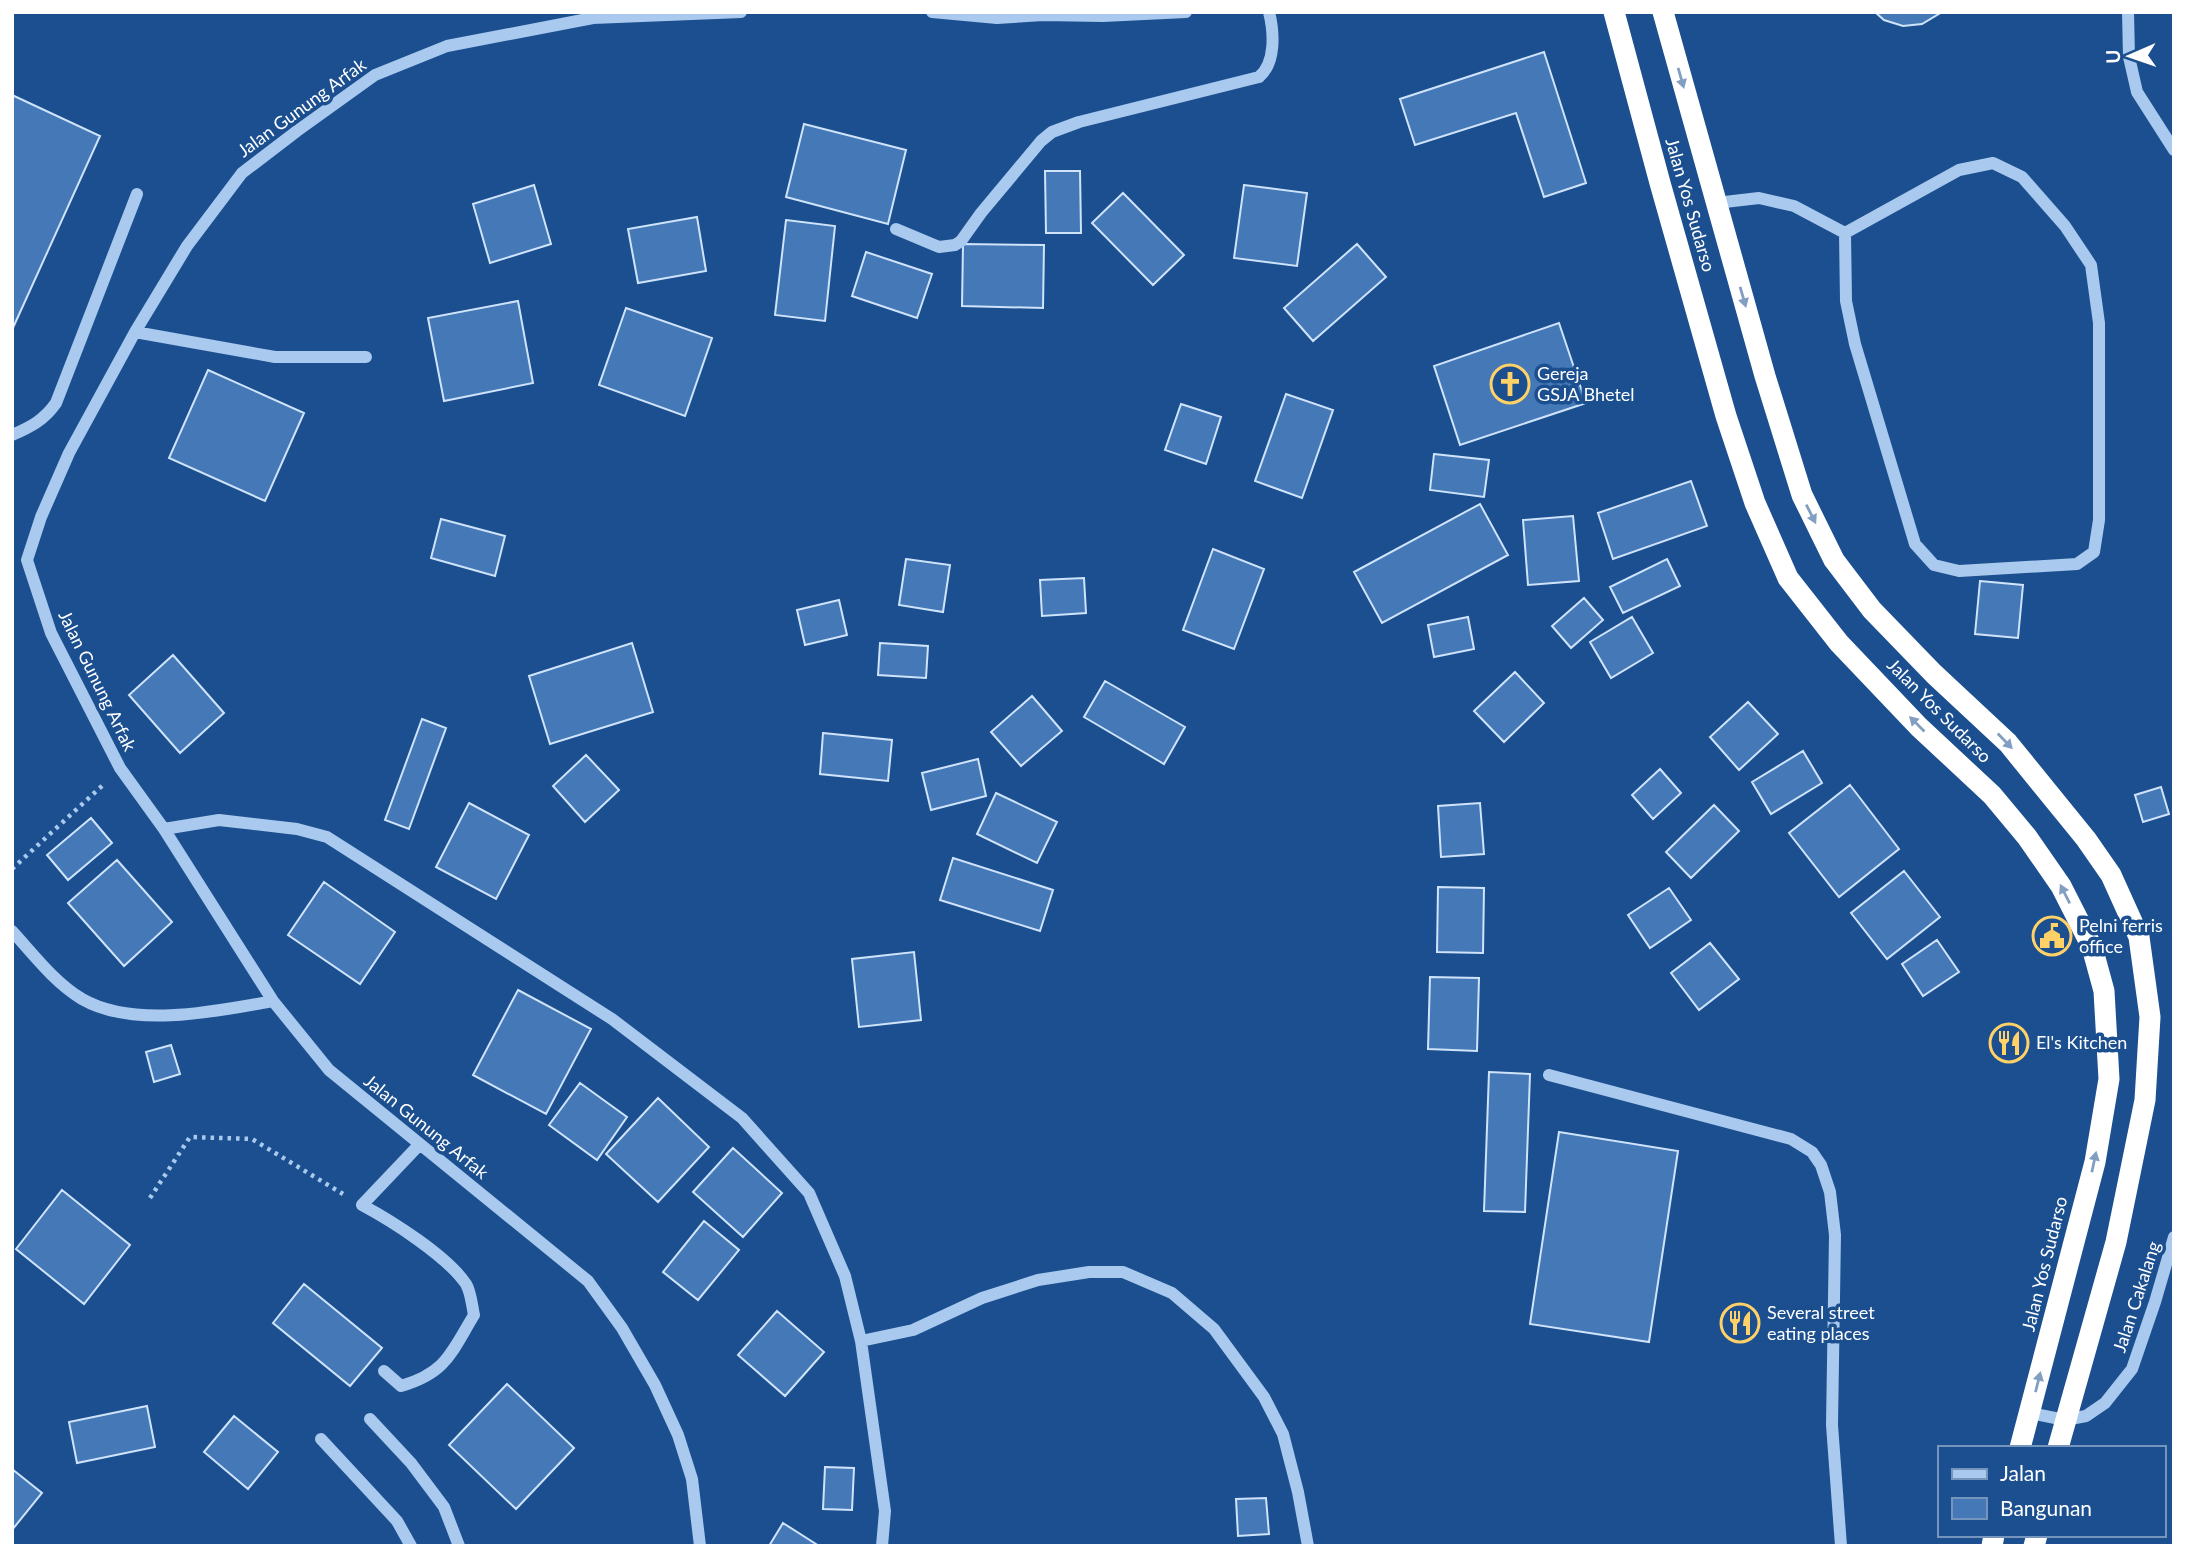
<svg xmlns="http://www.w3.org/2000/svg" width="2186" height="1558" font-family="Lato,sans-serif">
  <rect width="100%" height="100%" fill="#1b4f8f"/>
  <path fill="#4478b7" stroke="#cfe3fa" stroke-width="2" d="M1875,12h67l-20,12 -19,2 -19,-6z
    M1544,52l42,131 -42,14 -28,-84 -101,32 -15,-46z
    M12,95l88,41 -88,194z
    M804,124l102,26 -18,74 -102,-27z
    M1045,171h35l1,62h-35z
    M534,185l17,59 -61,19 -17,-59z
    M1244,185l63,8 -10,73 -63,-8z
    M1123,193l61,62 -31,30 -61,-62z
    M697,217l9,54 -68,12 -10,-54z
    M786,220l49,6 -10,95 -50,-6z
    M963,244l81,1 -1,63 -81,-2z
    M1357,244l29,33 -73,64 -29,-33z
    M866,252l66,22 -15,44 -65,-22z
    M518,301l15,82 -89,18 -16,-83z
    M626,308l86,30 -27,78 -86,-31z
    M1559,323l27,80 -126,42 -26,-79z
    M208,370l96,43 -39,88 -96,-43z
    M1286,394l47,16 -31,88 -47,-17z
    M1181,404l40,13 -15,47 -41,-14z
    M1434,454l55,6 -5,37 -54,-7z
    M1691,481l16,45 -94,33 -15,-46z
    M1480,504l28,51 -126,68 -28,-51z
    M1573,516l6,65 -51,4 -5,-65z
    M441,519l64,17 -10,40 -64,-18z
    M1213,549l51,20 -30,80 -51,-19z
    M906,559l44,6 -7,47 -44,-7z
    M1667,559l13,27 -57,27 -13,-26z
    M1084,578l2,35 -44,3 -2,-36z
    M1980,581l43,4 -5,53 -43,-4z
    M1584,598l19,22 -32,28 -19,-22z
    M839,600l8,35 -42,10 -8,-35z
    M1468,617l6,32 -40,8 -6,-32z
    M1632,617l21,36 -42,25 -21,-36z
    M632,643l21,69 -103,32 -21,-68z
    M880,643l48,3 -2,32 -48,-3z
    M173,655l51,58 -44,40 -51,-58z
    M1515,672l29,31 -40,39 -30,-31z
    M1105,681l80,46 -21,37 -80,-47z
    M1032,696l30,35 -41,35 -30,-34z
    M1748,702l30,32 -39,36 -29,-33z
    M422,719l24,9 -37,101 -24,-9z
    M823,733l69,7 -4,41 -68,-7z
    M1803,751l19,32 -51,31 -19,-32z
    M586,755l33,35 -34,32 -32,-36z
    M978,759l8,37 -55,14 -9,-37z
    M1660,769l21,24 -28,26 -21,-24z
    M1850,785l49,64 -60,48 -50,-64z
    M2161,787l8,27 -26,8 -8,-27z
    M996,793l61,29 -20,41 -60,-29z
    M469,803l60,32 -33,64 -60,-32z
    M1480,803l4,51 -43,3 -3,-51z
    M1714,805l25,26 -48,47 -25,-26z
    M91,818l21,25 -44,37 -21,-25z
    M953,858l100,32 -13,41 -100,-31z
    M117,860l55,62 -48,44 -56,-63z
    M1904,871l36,46 -53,42 -36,-46z
    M324,882l71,50 -35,52 -72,-49z
    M1438,887l46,1 -1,65 -46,-1z
    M1669,888l22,32 -41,28 -22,-33z
    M1937,940l22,32 -36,24 -21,-32z
    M1710,943l29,36 -40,31 -28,-37z
    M914,952l7,68 -62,7 -7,-68z
    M1430,977l49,1 -2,73 -49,-2z
    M518,990l73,39 -45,85 -73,-39z
    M171,1045l9,29 -26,8 -8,-30z
    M1489,1072l41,2 -5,138 -41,-1z
    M580,1083l47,34 -30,43 -48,-35z
    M658,1098l51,49 -51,55 -52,-48z
    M1559,1132l119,19 -29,191 -119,-18z
    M733,1148l49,45 -39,44 -50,-45z
    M62,1190l68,55 -46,59 -68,-55z
    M704,1221l35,29 -41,50 -35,-28z
    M304,1284l78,64 -32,38 -77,-63z
    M777,1311l47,41 -39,44 -47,-41z
    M507,1384l67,64 -58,61 -67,-64z
    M147,1406l8,41 -78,16 -8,-41z
    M234,1416l44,36 -30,37 -44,-37z
    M825,1467l29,1 -2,42 -29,-1z
    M12,1469l30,24 -30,37z
    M1266,1498l3,36 -31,2 -2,-37z
    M783,1523l36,23h-50z"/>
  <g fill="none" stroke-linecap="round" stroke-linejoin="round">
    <path stroke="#a9c9ee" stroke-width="4.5" stroke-dasharray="3.5 5" stroke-linecap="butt" d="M12,869l92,-85
      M150,1198l40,-61 62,2 91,55"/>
    <path stroke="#a9c9ee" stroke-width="12" d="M932,12l65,6 46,-3 60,1 83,-4
      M2128,12l1,45 8,35 37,58
      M1993,163l29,14 43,49 26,39 8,58v197l-5,32 -17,12 -118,7 -25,-6 -19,-21 -60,-200 -9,-43 -1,-68 114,-63z
      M1716,203l43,-5 35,8 51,27
      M896,229l43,18 16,-2 6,-4 20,-28 60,-72 11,-9 27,-10 180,-45c17,-14 15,-45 10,-65
      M135,332l140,25h91
      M12,435c19,-8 32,-15 44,-32l81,-209
      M164,829l55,-9 78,9 30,8 285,182 130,99 67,75 36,83 16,65 24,170 -3,35
      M12,931c22,24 42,51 70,68 52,30 136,12 191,2
      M1549,1075l242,64 21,13 9,13 9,27 5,43 -3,190 9,121
      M861,1341l52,-11 69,-32 56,-18 51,-8h34l49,21 42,36 50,68 19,37 15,58 10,54
      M384,1371l17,15c45,-13 50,-33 73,-71 -2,-9 -3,-23 -8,-31 -19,-28 -74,-63 -104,-79l57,-60
      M2030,1413l35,7 21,-4 19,-13 27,-34 23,-67 19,-65
      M370,1419l41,44 33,44 15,39
      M321,1439l76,82 14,25
      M700,1546l-8,-67 -14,-44 -23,-50 -33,-57 -34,-47 -259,-211 -56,-69 -109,-172 -44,-61 -69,-135 -24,-73 14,-43 28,-64 66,-121 52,-86 55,-73 55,-42 78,-56 72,-29 146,-28 148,-6"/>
    <path stroke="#fff" stroke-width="21" d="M1614,12l46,171 66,233 29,87 33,75 51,65 80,84 73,68 35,42 34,49 31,61 12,44 5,88 -14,83 -75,286
      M1663,12l102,364 37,119 32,65 38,50 62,64 74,69 78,96 25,36 28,62 11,80 -5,83 -29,142 -58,206
      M1992,1546l2,-11
      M2034,1546l3,-11"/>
  </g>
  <defs><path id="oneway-solid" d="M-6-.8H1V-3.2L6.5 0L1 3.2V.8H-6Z" transform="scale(1.75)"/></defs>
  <g fill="#829ec1">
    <use href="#oneway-solid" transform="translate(1681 78) rotate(74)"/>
    <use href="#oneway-solid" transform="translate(1743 297) rotate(74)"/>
    <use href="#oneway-solid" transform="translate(1811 514) rotate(63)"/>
    <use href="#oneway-solid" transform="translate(1917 724) rotate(-135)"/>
    <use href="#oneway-solid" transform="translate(2005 741) rotate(46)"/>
    <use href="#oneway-solid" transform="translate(2065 894) rotate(-117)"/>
    <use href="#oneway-solid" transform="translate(2094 1162) rotate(-78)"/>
    <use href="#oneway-solid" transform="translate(2038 1382) rotate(-76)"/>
  </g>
  <defs>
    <symbol id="church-ring" viewBox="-11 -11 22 22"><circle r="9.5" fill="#1b4f8f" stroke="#ffd166" stroke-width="1.5"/><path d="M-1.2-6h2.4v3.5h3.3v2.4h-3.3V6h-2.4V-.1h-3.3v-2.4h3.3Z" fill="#ffd166"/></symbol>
    <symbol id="civic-ring" viewBox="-11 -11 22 22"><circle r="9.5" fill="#1b4f8f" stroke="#ffd166" stroke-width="1.5"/><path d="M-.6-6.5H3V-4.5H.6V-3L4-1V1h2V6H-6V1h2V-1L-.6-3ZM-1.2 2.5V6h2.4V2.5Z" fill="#ffd166"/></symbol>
    <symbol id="restaurant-ring" viewBox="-11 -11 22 22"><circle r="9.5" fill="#1b4f8f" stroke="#ffd166" stroke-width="1.5"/><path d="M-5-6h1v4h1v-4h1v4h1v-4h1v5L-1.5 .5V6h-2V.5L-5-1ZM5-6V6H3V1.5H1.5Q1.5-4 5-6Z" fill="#ffd166"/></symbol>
  </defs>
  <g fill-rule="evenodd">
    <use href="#church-ring" x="1488" y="362" width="44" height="44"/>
    <use href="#civic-ring" x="2030" y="914" width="44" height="44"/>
    <use href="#restaurant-ring" x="1987" y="1021" width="44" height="44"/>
    <use href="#restaurant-ring" x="1718" y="1301" width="44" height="44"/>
  </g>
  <g text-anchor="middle" stroke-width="7" stroke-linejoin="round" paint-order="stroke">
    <g font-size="18" fill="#fff" stroke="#1b4f8f">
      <text transform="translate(302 108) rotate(-36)" y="6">Jalan Gunung Arfak</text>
      <text transform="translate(1690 205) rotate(74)" y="6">Jalan Yos Sudarso</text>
      <text transform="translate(97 681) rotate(64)" y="6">Jalan Gunung Arfak</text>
      <text transform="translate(1939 711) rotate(45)" y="6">Jalan Yos Sudarso</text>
      <text transform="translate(426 1127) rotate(39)" y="6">Jalan Gunung Arfak</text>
      <text transform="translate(2045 1264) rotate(-76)" y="6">Jalan Yos Sudarso</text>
      <text transform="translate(2137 1297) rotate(-72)" y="6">Jalan Cakalang</text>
    </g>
    <g font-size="18" fill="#fff" stroke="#1b4f8f" text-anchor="start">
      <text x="1537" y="380">Gereja<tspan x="1537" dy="21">GSJA Bhetel</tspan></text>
      <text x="2079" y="932">Pelni ferris<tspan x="2079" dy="21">office</tspan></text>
      <text x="2036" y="1049">El's Kitchen</text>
      <text x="1767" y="1319">Several street<tspan x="1767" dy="21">eating places</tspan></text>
    </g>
  </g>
  <rect width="2186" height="1558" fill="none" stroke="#ffffff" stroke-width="28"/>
  <rect x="1938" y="1446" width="228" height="91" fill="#1b4f8f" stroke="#7695bc" stroke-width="2"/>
  <rect x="1952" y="1469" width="35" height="10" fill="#a9c9ee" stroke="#7695bc" stroke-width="2"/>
  <text x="2000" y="1481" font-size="21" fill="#ffffff">Jalan</text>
  <rect x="1952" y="1498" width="35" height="21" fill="#4478b7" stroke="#7695bc" stroke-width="2"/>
  <text x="2000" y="1516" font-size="21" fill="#ffffff">Bangunan</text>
  <g transform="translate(2130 56) rotate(268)" stroke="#1b4f8f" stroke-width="5" paint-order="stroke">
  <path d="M0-5L12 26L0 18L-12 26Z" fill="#ffffff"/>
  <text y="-10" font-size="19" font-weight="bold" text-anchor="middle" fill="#ffffff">U</text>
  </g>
</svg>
